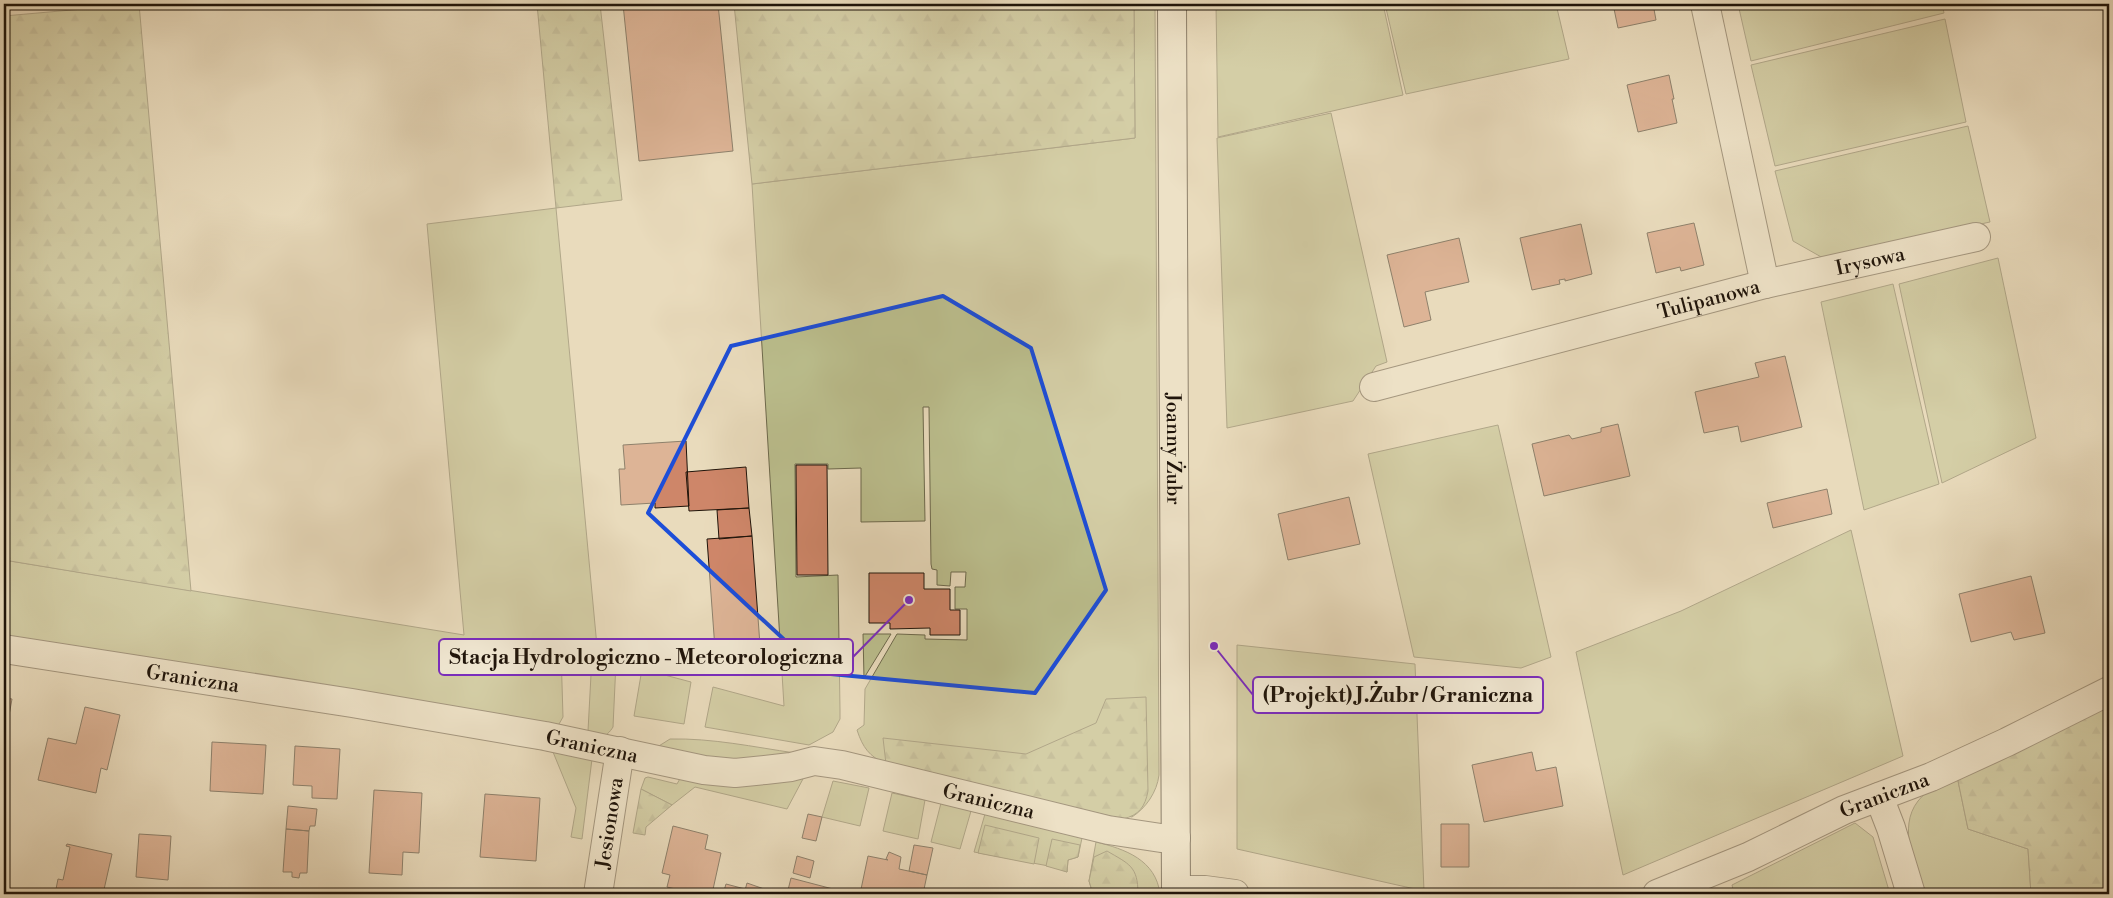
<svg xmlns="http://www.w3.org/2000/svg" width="2113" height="898" font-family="'Libre Bodoni',serif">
  <defs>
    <pattern id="forest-firs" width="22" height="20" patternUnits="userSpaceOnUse" patternTransform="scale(1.25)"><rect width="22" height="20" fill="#bbbe8d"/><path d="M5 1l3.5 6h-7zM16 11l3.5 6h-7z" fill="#a0a278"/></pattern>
  </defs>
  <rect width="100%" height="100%" fill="#e9dbbc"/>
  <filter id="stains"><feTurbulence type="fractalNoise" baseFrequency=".004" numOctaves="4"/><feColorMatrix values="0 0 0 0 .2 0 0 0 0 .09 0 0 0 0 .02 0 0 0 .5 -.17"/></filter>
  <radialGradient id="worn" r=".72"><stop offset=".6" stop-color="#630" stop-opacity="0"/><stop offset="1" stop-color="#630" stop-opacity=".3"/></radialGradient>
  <path fill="#bbbe8d" stroke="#6d694c" d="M1134,4h21l4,771c-2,17 -13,33 -27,42l-246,-53c-17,-8 -23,-16 -29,-34l7,-5 1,-36 32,-55 28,1v4l42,1v-31h-12v-22h10l1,-15h-15l-1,14 -13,-1v-15l-5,-1 -1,-5 -2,-157h-6l2,114 -64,1v-54l-33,1v-5h-33l1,113 42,-2 2,135v9l-7,13 -24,13 -104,-18 8,-40 71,19 -32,-522 383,-46z
    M1216,4h167l20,91 -185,42z
    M1385,4h171l13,55 -163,35z
    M1738,4h204l2,9 -193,48z
    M1945,19l21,103 -191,44 -24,-101z
    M1331,113l56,249 -11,4 -23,35 -126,27 -10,-290z
    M1968,126l22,96 -167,36 -30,-17 -18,-70z
    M556,208l42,449 18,5 -3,65c-6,10 -16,15 -25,4l4,-75 -31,-5 2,66 -4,7 -6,5 -549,-90v-79l460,75 -37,-411z
    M1998,258l38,180 -94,45 -43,-199z
    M1893,284l46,200 -75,26 -43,-208z
    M1498,425l53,232 -30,11 -107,-11 -46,-203z
    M1851,530l52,226 -280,119 -47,-223 105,-41z
    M863,634h28l-27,44z
    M1237,645l178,19 9,227 -187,-42z
    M642,669l49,13 -7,42 -50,-8z
    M670,739c42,-1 84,8 125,14l-51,10 -90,-14z
    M523,740l69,19 -10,80 -11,-2 5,-29 -23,-56 -31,-6z
    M682,775l122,2 -17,32 -92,-22 -23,18 -31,-16 4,-11 3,-1 29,7z
    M1957,776l11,53 60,20 3,45h-107c-8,-28 -27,-66 -6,-93 9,-12 26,-18 39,-25z
    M833,781l36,7 -9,38 -38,-9z
    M892,793l33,7 -7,39 -35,-8z
    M941,803l30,8 -11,38 -29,-7z
    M985,814l97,24 -4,19 -10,3 -1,12 -13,-5 -80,-15z
    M1855,823l18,14 17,57h-156l-2,-9z
    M1096,842c29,7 60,18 64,52h-67l-4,-13z
    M283,889l64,4 -64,1z"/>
  <path fill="url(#forest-firs)" stroke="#6d694c" d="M139,4l52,587 -187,-31v-544z
    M537,4h63l22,196 -66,8z
    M734,4h400l1,134 -383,46z
    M1146,697l2,94c-3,16 -9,24 -25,28l-237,-55 -3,-26 143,16 70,-31 10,-24z
    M2109,702v192h-78l-3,-45 -60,-20 -11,-53z
    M641,789l31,16 -26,22 -1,8 -12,-2z
    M985,825l54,13 -5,26 -56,-11z
    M1052,839l28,6 -2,12 -10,3 -1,12 -21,-6z
    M1107,851c22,13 31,15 31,43h-45l-4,-13 5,-24z"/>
  <path fill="#ce8669" stroke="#1f140a" d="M623,4h95l15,147 -94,10z
    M1613,4h40l3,16 -38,8z
    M1669,75l5,24h-2l5,24 -39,9 -11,-47z
    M1694,223l10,42 -23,6 -1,-4 -24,6 -9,-40z
    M1581,224l11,50 -27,7v-2l-6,1 1,4 -28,6 -12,-52z
    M1459,238l10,44 -44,10 6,28 -27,7 -17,-72z
    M1785,356l17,71 -61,15 -3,-16 -34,7 -9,-41 64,-15 -4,-14z
    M1618,424l12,52 -86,20 -12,-52 37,-9 3,4 29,-7v-4z
    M686,441l3,65 -34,2v-5l-34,2 -2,-36h6l-2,-24z
    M796,465h31l1,110h-31z
    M746,467l3,41 -60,3 -3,-39z
    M1827,489l5,25 -59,14 -6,-25z
    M1349,497l11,47 -72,16 -10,-46z
    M749,508l3,28 -33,3 -2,-29z
    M752,536l8,109 -45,4 -8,-110z
    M869,573h55v16h26v21h10v25h-30v-7l-40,1v-6h-21z
    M2031,576l14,57 -31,7 -3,-8 -40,10 -12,-48z
    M4,698l8,1 -6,33h-2z
    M85,707l35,8 -13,55 -6,-2 -5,25 -58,-13 10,-42 28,6z
    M212,742l54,3 -3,49 -53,-3z
    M295,746l45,3 -3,50 -25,-1v-12l-19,-1z
    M1532,752l4,19 20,-4 7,39 -79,16 -12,-57z
    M374,790l48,3 -3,60 -16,-1 -1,23 -33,-2z
    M485,794l55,4 -4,63 -56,-4z
    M288,806l29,3 -2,17h-5l-1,5 -23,-2z
    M808,814l14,3 -6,24 -14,-3z
    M1441,824h28v43h-28z
    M673,826l35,9 -3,14 16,4 -9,41h-16l-29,-7 3,-12 -8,-2z
    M286,829l23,2 -2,42h-7l-1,5 -7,-1v-5h-9z
    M139,834l32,2 -3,44 -32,-3z
    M67,844l45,10 -9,40h-48l3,-15 5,1 7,-33 -4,-1z
    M914,845l19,3 -6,27 -18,-4z
    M889,852l12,5 -2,12 28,6 -4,19h-63l8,-38 20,4 -2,-1z
    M797,856l17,5 -4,17 -17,-5z
    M791,878l42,11 -1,5h-58l1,-3 12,3z
    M747,883l20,7 -1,4h-22z
    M726,884l19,5 -1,5h-21z
    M952,890l34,4h-34z
    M1026,890l18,2 -1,2h-17z"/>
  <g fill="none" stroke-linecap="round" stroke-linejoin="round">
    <defs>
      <g id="street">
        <path d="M1705,4l60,280"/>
        <path id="s1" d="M1374,387l391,-103 211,-47"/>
        <path id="s2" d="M4,649l348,54 193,33 159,34 31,3 30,-3 26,-3 23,-6 28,4 266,65 53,8h15"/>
        <path d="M1879,797l12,31 20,66"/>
        <path d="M1176,890h29l30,4"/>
        <path id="s3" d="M598,894l22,-143"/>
        <path id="s4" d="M1657,894l91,-37 96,-47 87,-33 76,-35 102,-51"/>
      </g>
      <g id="secondary">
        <path id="s5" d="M1172,4l4,890"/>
      </g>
    </defs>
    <use href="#street" stroke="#524636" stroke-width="30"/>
    <use href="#secondary" stroke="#1f140a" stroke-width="30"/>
    <use href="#street" stroke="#f1e8d3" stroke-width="28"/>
    <use href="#secondary" stroke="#f1e8d3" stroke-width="28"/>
  </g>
  <path d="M0 0H2113V898H0ZM943,296l88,52 75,242 -71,103 -215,-20 -172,-160 83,-167z" fill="#e9dbbc" fill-opacity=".55" fill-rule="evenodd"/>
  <path fill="none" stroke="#1d4ed8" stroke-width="4" stroke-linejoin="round" d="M943,296l88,52 75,242 -71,103 -215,-20 -172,-160 83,-167z"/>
  <g text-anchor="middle" stroke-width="4.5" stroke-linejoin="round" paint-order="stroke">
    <g font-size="20" fill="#1f140a" stroke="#f1e8d3">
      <text dy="7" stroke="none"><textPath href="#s1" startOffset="512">Irysowa</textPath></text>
      <text dy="7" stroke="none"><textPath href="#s1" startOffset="346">Tulipanowa</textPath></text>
      <text dy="7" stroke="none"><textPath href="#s5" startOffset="445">Joanny Żubr</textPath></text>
      <text dy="7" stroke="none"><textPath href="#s2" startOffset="191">Graniczna</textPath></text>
      <text dy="7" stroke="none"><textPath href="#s2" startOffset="596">Graniczna</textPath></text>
      <text dy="7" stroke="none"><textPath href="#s4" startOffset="248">Graniczna</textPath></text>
      <text dy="7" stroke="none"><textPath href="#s2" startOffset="1001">Graniczna</textPath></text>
      <text dy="7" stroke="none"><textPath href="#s3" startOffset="72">Jesionowa</textPath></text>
    </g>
  </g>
  <path fill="none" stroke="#7b2cbf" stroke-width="2" d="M909 600L853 657M1214 646L1253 695"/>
  <g fill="#7b2cbf" stroke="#f1e8d3" stroke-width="2">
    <circle cx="909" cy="600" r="5"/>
    <circle cx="1214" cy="646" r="5"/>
  </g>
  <g fill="#f1e8d3" stroke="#7b2cbf" stroke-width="2">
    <rect x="439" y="639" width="414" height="36" rx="5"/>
    <rect x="1253" y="677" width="290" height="36" rx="5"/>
  </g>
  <g font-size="21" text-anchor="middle" font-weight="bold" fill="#1f140a">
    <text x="646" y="664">Stacja Hydrologiczno - Meteorologiczna</text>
    <text x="1398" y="702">(Projekt) J.Żubr / Graniczna</text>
  </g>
  <rect width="2113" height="898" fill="none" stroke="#e9dbbc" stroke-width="20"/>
  <rect x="5" y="5" width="2103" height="888" fill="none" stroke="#1f140a" stroke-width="2.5"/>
  <rect x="10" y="10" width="2093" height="878" fill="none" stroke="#1f140a"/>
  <rect width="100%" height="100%" filter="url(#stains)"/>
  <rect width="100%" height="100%" fill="url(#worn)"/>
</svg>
